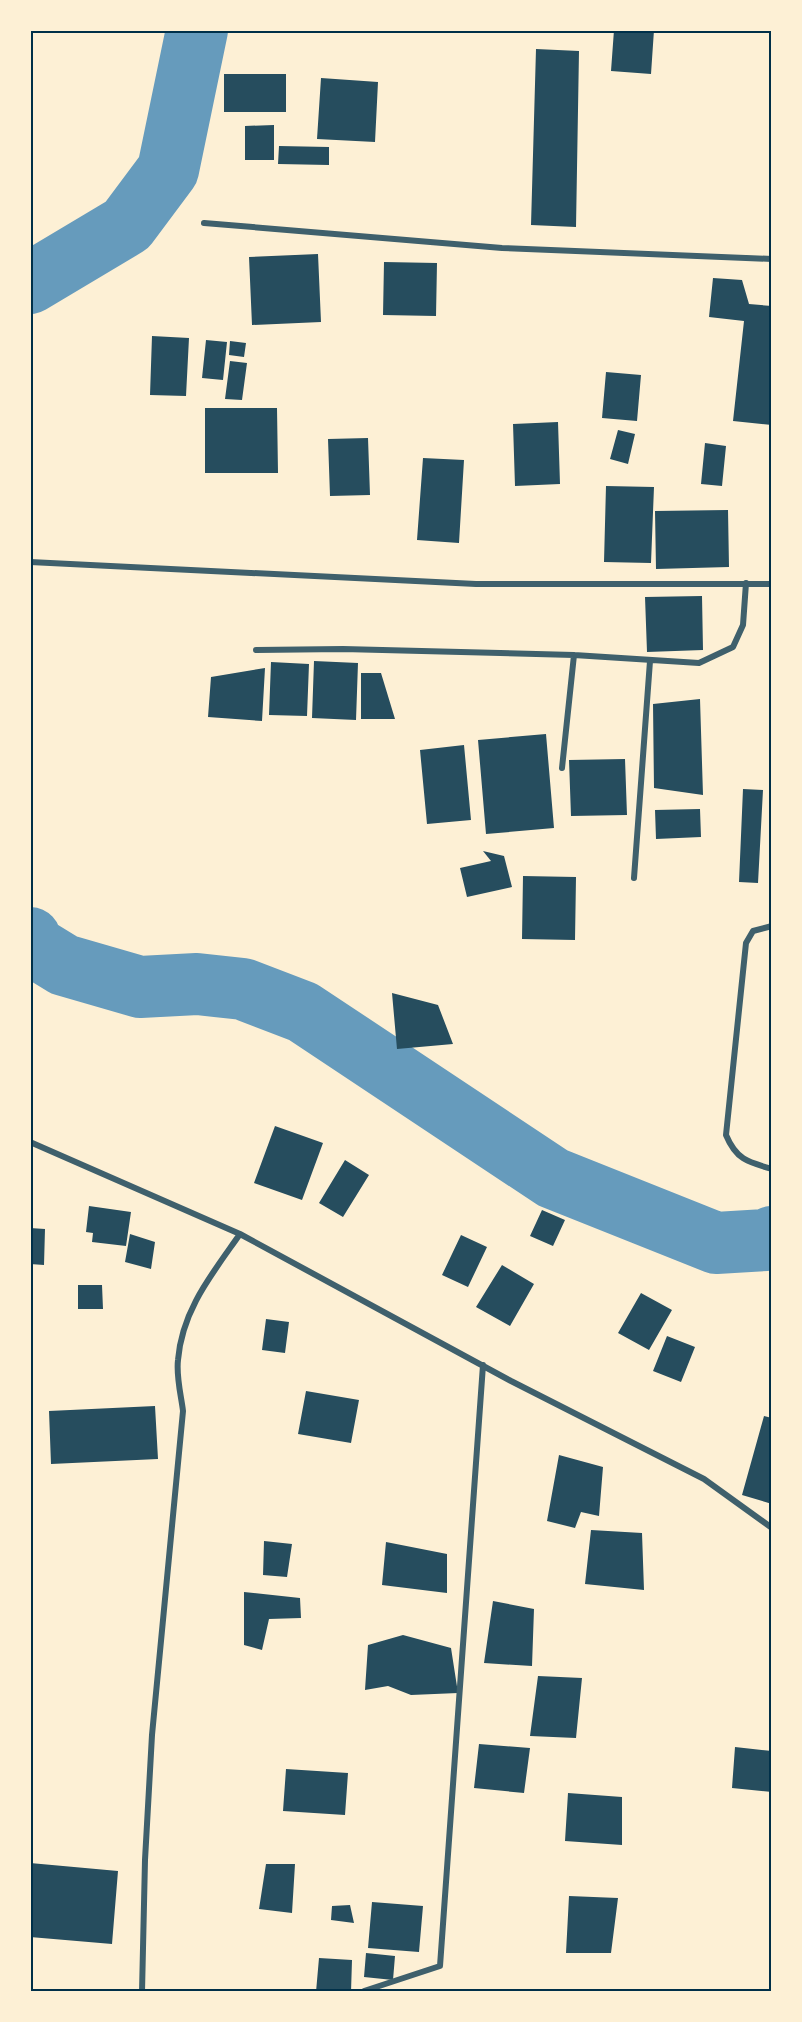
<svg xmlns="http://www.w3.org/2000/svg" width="802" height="2022" font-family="'Fira Sans',sans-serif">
  <rect width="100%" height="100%" fill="#fdf0d5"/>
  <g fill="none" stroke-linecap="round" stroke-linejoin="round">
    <path stroke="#669bbc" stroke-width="62" d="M30,283l97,-58 41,-55 29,-140
      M30,938l3,8 31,19 76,22 57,-3 46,5 60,23 250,166 163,65 50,-3 6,-3"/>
  </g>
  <path fill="#264d5e" d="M614,30h40l-3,44 -40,-3z
    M536,49l43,2 -3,176 -45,-2z
    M224,74h62v38h-62z
    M321,78l57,4 -3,60 -58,-3z
    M274,125v35h-29v-34z
    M279,146l50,1v18l-51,-1z
    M318,254l3,68 -69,3 -3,-68z
    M384,262l53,1 -1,53 -53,-1z
    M713,278l29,2 7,24 23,2v119l-39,-4 11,-100 -35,-4z
    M152,336l37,2 -3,58 -36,-1z
    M206,340l21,2 -4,38 -21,-2z
    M230,341l16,2 -2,14 -15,-2z
    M230,361l17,2 -5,37 -17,-1z
    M606,372l35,3 -4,46 -35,-3z
    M205,408h72l1,65h-73z
    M558,422l2,62 -45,2 -2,-62z
    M618,430l17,4 -7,30 -18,-5z
    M368,438l2,57 -40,1 -2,-57z
    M705,443l21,3 -4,40 -21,-2z
    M423,458l41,2 -5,83 -42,-3z
    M606,486l48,1 -3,76 -47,-1z
    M728,510l1,57 -73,2 -1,-58z
    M702,596l1,54 -56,2 -2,-55z
    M314,661l44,2 -2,57 -44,-2z
    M271,662l38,2 -2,52 -38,-1z
    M265,668l-3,53 -54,-4 3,-40z
    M361,673h20l14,46h-34z
    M700,699l3,96 -49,-7 -1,-84z
    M546,734l8,94 -68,6 -8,-94z
    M464,745l7,75 -44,4 -7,-74z
    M625,759l2,56 -56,1 -2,-56z
    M743,789l20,1 -5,93 -19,-1z
    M700,809l1,28 -45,2 -1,-29z
    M483,851l21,5 8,31 -45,10 -7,-29 31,-7z
    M523,876l53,1 -1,63 -53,-1z
    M392,993l46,12 15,39 -56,5z
    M275,1126l48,17 -21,57 -48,-17z
    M345,1160l24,15 -26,42 -24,-14z
    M89,1206l42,6 -5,34 -34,-4 1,-9 -7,-1z
    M542,1210l23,10 -12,26 -23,-10z
    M30,1228l15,1 -1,36 -14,-1z
    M130,1234l25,8 -4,27 -26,-7z
    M461,1235l26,12 -19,40 -26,-12z
    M502,1265l32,19 -24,42 -34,-19z
    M78,1285h24l1,24h-25z
    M641,1293l31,17 -23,40 -31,-17z
    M266,1319l23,3 -4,31 -23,-3z
    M667,1336l28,11 -14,35 -28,-11z
    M306,1391l53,9 -8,43 -53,-9z
    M155,1406l3,53 -107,5 -2,-53z
    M764,1416l8,2v86l-30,-9z
    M559,1455l44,12 -4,49 -18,-4 -6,16 -28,-7z
    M591,1530l51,3 2,57 -59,-6z
    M264,1541l28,3 -5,33 -24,-2z
    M386,1542l61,12v39l-65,-8z
    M244,1592l56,6 1,20 -32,1 -7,31 -18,-5z
    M493,1601l41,8 -2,57 -48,-3z
    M403,1635l48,13 7,45 -47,2 -23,-9 -23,4 3,-45z
    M538,1676l44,2 -6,60 -46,-2z
    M479,1744l51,4 -6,45 -50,-5z
    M735,1747l37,4v41l-40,-4z
    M286,1769l62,4 -3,42 -62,-4z
    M568,1793l54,4v48l-57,-4z
    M30,1863l88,8 -6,73 -82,-7z
    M266,1864h29l-3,49 -33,-4z
    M569,1896l49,2 -7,55h-45z
    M372,1902l51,4 -4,46 -51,-4z
    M350,1905l4,18 -23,-3 1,-14z
    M366,1953l29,3 -2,24 -29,-3z
    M319,1958l33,2 -1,32h-35z"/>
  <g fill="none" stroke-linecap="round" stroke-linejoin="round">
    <path stroke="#3f606c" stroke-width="6" d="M204,223l298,25 270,11
      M30,562l446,22h296
      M256,650l87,-1 231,6 125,8 34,-16 10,-22 3,-42
      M562,768l12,-113
      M634,878l16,-217
      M772,926l-19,5 -7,12 -20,192c10,24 21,27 46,34
      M30,1142l210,92 271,147 193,98 68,49
      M364,1991l76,-25 43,-601
      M142,1992l3,-132 7,-125 31,-324c-2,-16 -7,-35 -5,-51 4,-50 34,-86 62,-126"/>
  </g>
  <rect width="802" height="2022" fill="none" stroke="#fdf0d5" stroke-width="63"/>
  <rect x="32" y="32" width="738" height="1958" fill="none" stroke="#003049" stroke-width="2"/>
</svg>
